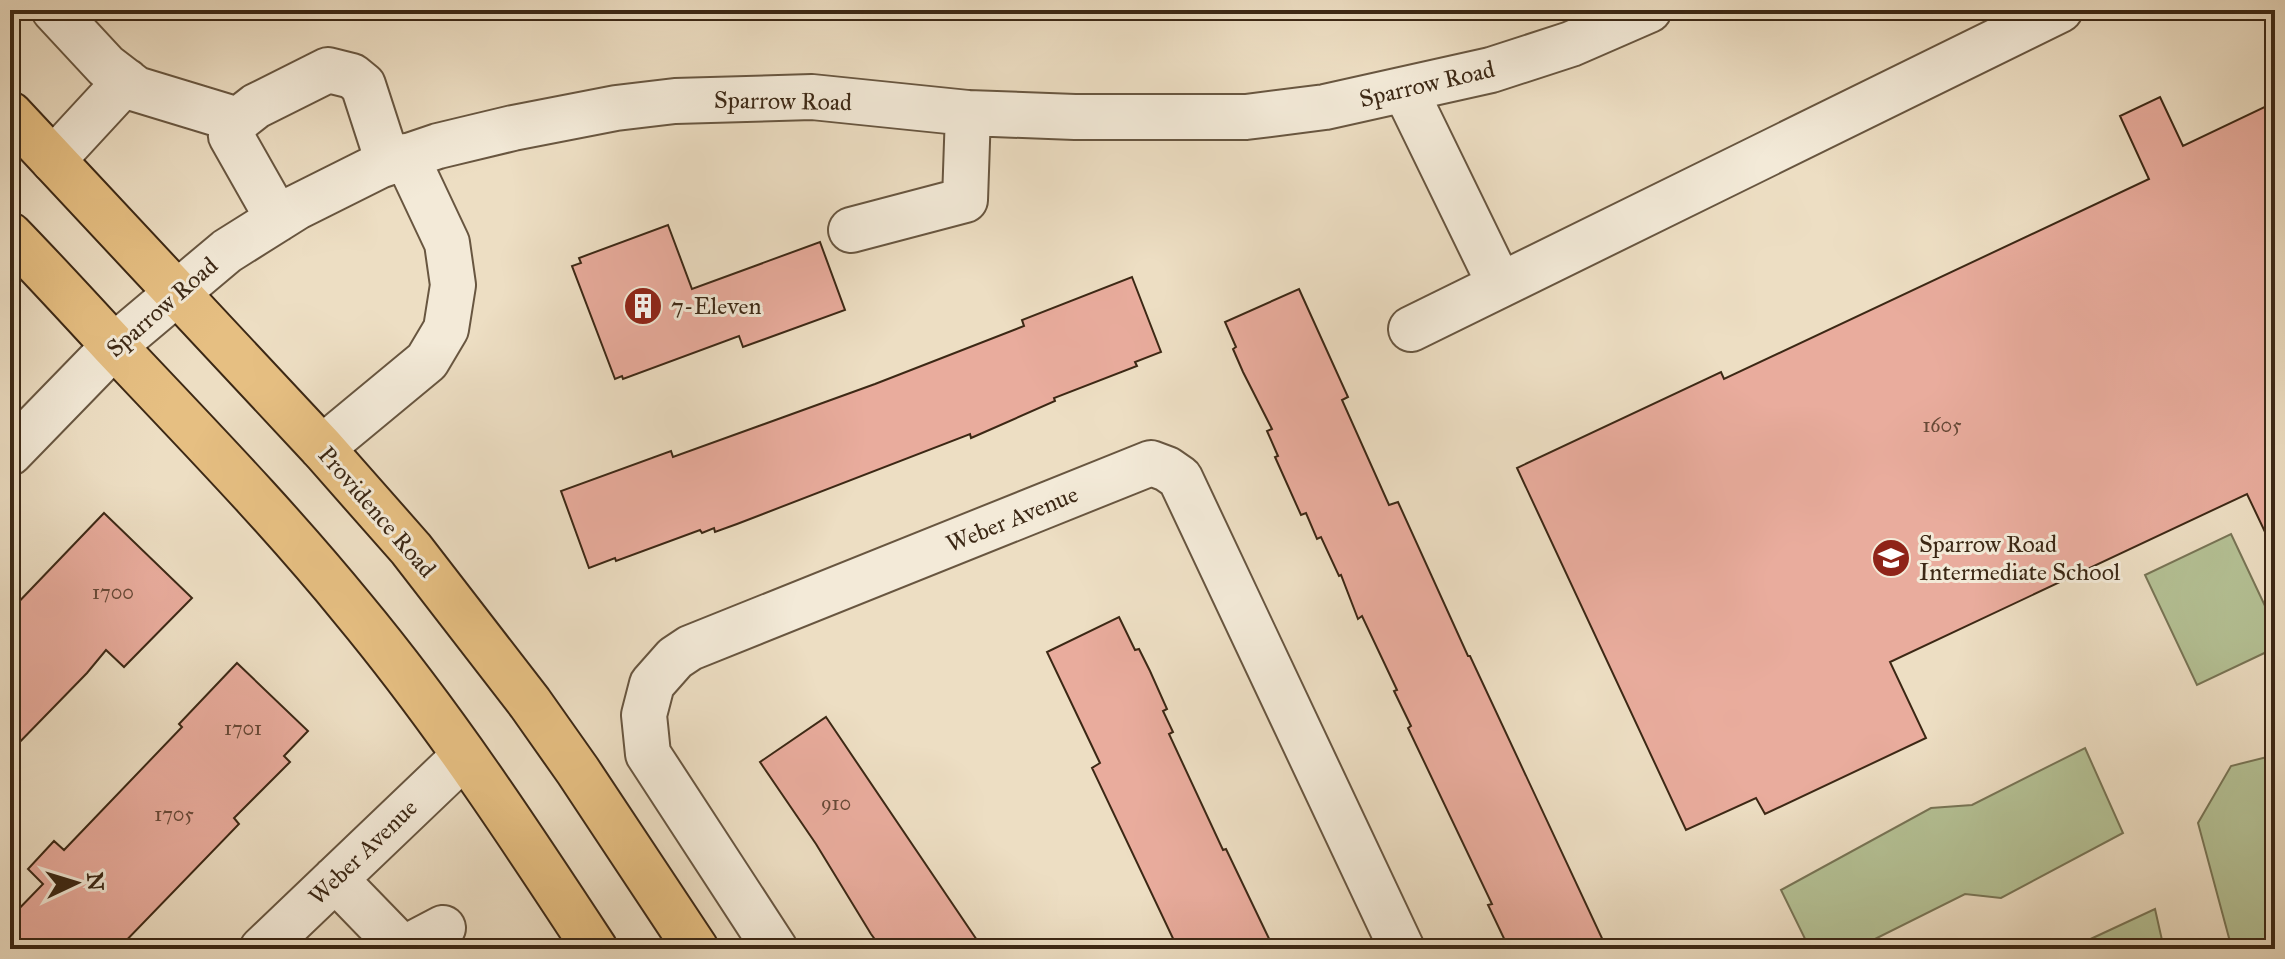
<svg xmlns="http://www.w3.org/2000/svg" width="2285" height="959" font-family="'IM FELL Great Primer',serif">
  <rect width="100%" height="100%" fill="#eddec3"/>
  <filter id="stains"><feTurbulence type="fractalNoise" baseFrequency=".0025" numOctaves="4"/><feColorMatrix values="0 0 0 0 .2 0 0 0 0 .09 0 0 0 0 .02 0 0 0 .5 -.17"/></filter>
  <radialGradient id="worn" r=".72"><stop offset=".6" stop-color="#630" stop-opacity="0"/><stop offset="1" stop-color="#630" stop-opacity=".3"/></radialGradient>
  <path fill="#b5c296" stroke="#787556" stroke-width="2" d="M2231,534l44,93v21l-78,37 -52,-110z
    M2085,748l38,85 -122,65 -36,-4 -110,55h-45l-29,-59 150,-82 41,-3z
    M2275,755v194h-43l-34,-126 33,-57z
    M2155,909l9,40h-95z"/>
  <path fill="#e9ac9d" stroke="#3c2815" stroke-width="2" d="M2160,97l23,49 92,-44v451l-28,-59 -357,168 36,76 -161,76 -9,-16 -70,32 -169,-362 204,-96 3,7 425,-200 -29,-63z
    M668,225l24,64 128,-47 25,68 -102,37 -4,-11 -116,43 -1,-3 -7,3 -43,-113 9,-3 -2,-5z
    M1132,277l29,75 -26,10 2,4 -83,32 1,3 -84,37 -1,-4 -233,90 -22,8 -1,-4 -12,5 -2,-3 -84,31 -1,-3 -26,10 -28,-77 110,-40 2,6 202,-73 149,-58 -2,-6z
    M1299,289l49,108 -6,3 47,105 9,-3 70,154h2l137,293h-98l-21,-44 4,-1 -84,-176 3,-2 -17,-35 3,-1 -35,-74 -4,3 -17,-44 -2,1 -18,-39 -4,2 -11,-26 -5,2 -26,-58 3,-1 -11,-25 5,-2 -29,-57 -10,-23 3,-2 -11,-25z
    M104,513l88,85 -68,69 -18,-17 -19,23 -77,79v-141z
    M1119,617l16,33 4,-1 11,22 17,38 -4,2 10,21 -4,2 54,116 3,-1 48,100h-96l-86,-181 8,-5 -53,-111z
    M237,663l71,68 -24,25 6,6 -56,56 5,6 -121,125h-108v-31l33,-34 -15,-15 26,-28 10,9 118,-123 -3,-3z
    M826,717l157,232h-101l-11,-15 -55,-90 -56,-82z"/>
  <g fill="none" stroke-linecap="round" stroke-linejoin="round">
    <defs>
      <path id="minor" d="M54,10l52,56 30,23 102,31
        M1405,90l95,195
        M53,160l73,-79
        M278,219l-47,-83 7,-16 18,-14 72,-36 24,6 11,9 25,77
        M851,230l114,-30 3,-87
        M1411,329l649,-319
        M322,448l105,-87 19,-32 7,-44 -6,-42 -41,-87
        M10,453l104,-107 113,-95 70,-44 82,-41 59,-20 75,-18 103,-20 59,-7 137,-4 156,16 107,4h171l79,-10 166,-37 80,-26 78,-34
        M335,879l68,70 40,-21
        M262,949l202,-193
        M775,949l-127,-195 -4,-39 8,-31 23,-26 15,-10 461,-185 16,6 13,9 222,471"/>
      <path id="major" d="M10,114l312,334 89,101 119,154 48,68 118,178
        M10,235c35,36 69,73 103,110 82,87 165,172 240,264 89,107 166,224 242,340"/>
    </defs>
    <use href="#minor" stroke="#685640" stroke-width="48"/>
    <use href="#major" stroke="#3c2815" stroke-width="48"/>
    <use href="#minor" stroke="#f3ead8" stroke-width="44"/>
    <use href="#major" stroke="#e6bf82" stroke-width="44"/>
  </g>
  <defs>
    <symbol id="building-disc" viewBox="-11 -11 22 22"><circle r="9.5" fill="#8f2418" stroke="#f3ead8"/><path d="M-4-6H4V6H1V3H-1V6H-4ZM-2.5-4.3h1.7v1.8h-1.7ZM.8-4.3h1.7v1.8H.8ZM-2.5-1h1.7V.8h-1.7ZM.8-1h1.7V.8H.8Z" fill="#fff"/></symbol>
    <symbol id="school-disc" viewBox="-11 -11 22 22"><circle r="9.5" fill="#8f2418" stroke="#f3ead8"/><path d="M0-5L7-2L0 1L-7-2ZM-4 1L0 2.5L4 1V4Q0 6-4 4Z" fill="#fff"/></symbol>
  </defs>
  <g fill-rule="evenodd">
    <use href="#building-disc" x="621" y="284" width="44" height="44"/>
    <use href="#school-disc" x="1869" y="536" width="44" height="44"/>
  </g>
  <g text-anchor="middle" stroke-width="6" stroke-linejoin="round" paint-order="stroke">
    <g font-size="20" fill="#674937">
      <text x="1942" y="432">1605</text>
      <text x="113" y="599">1700</text>
      <text x="243" y="735">1701</text>
      <text x="836" y="810">910</text>
      <text x="174" y="821">1705</text>
    </g>
    <g font-size="24" fill="#3c2815" stroke="#f3ead8">
      <text transform="translate(1427 84) rotate(-13)" y="8">Sparrow Road</text>
      <text transform="translate(783 101) rotate(1)" y="8">Sparrow Road</text>
      <text transform="translate(162 307) rotate(-41)" y="8">Sparrow Road</text>
      <text transform="translate(377 512) rotate(49)" y="8">Providence Road</text>
      <text transform="translate(1012 519) rotate(-22)" y="8">Weber Avenue</text>
      <text transform="translate(363 852) rotate(-44)" y="8">Weber Avenue</text>
    </g>
    <g font-size="24" fill="#3c2815" stroke="#f3ead8" text-anchor="start">
      <text x="671" y="314">7-Eleven</text>
      <text x="1919" y="552">Sparrow Road<tspan x="1919" dy="28">Intermediate School</tspan></text>
    </g>
  </g>
  <rect width="2285" height="959" fill="none" stroke="#eddec3" stroke-width="40"/>
  <rect x="12" y="12" width="2261" height="935" fill="none" stroke="#3c2815" stroke-width="4"/>
  <rect x="20" y="20" width="2245" height="919" fill="none" stroke="#3c2815" stroke-width="2"/>
  <g transform="translate(76 883) rotate(86)" stroke="#f3ead8" stroke-width="6" paint-order="stroke">
  <path d="M0-6L14 30L0 20L-14 30Z" fill="#3c2815"/>
  <text y="-12" font-size="22" font-weight="bold" text-anchor="middle" fill="#3c2815">N</text>
  </g>
  <rect width="100%" height="100%" filter="url(#stains)"/>
  <rect width="100%" height="100%" fill="url(#worn)"/>
</svg>
